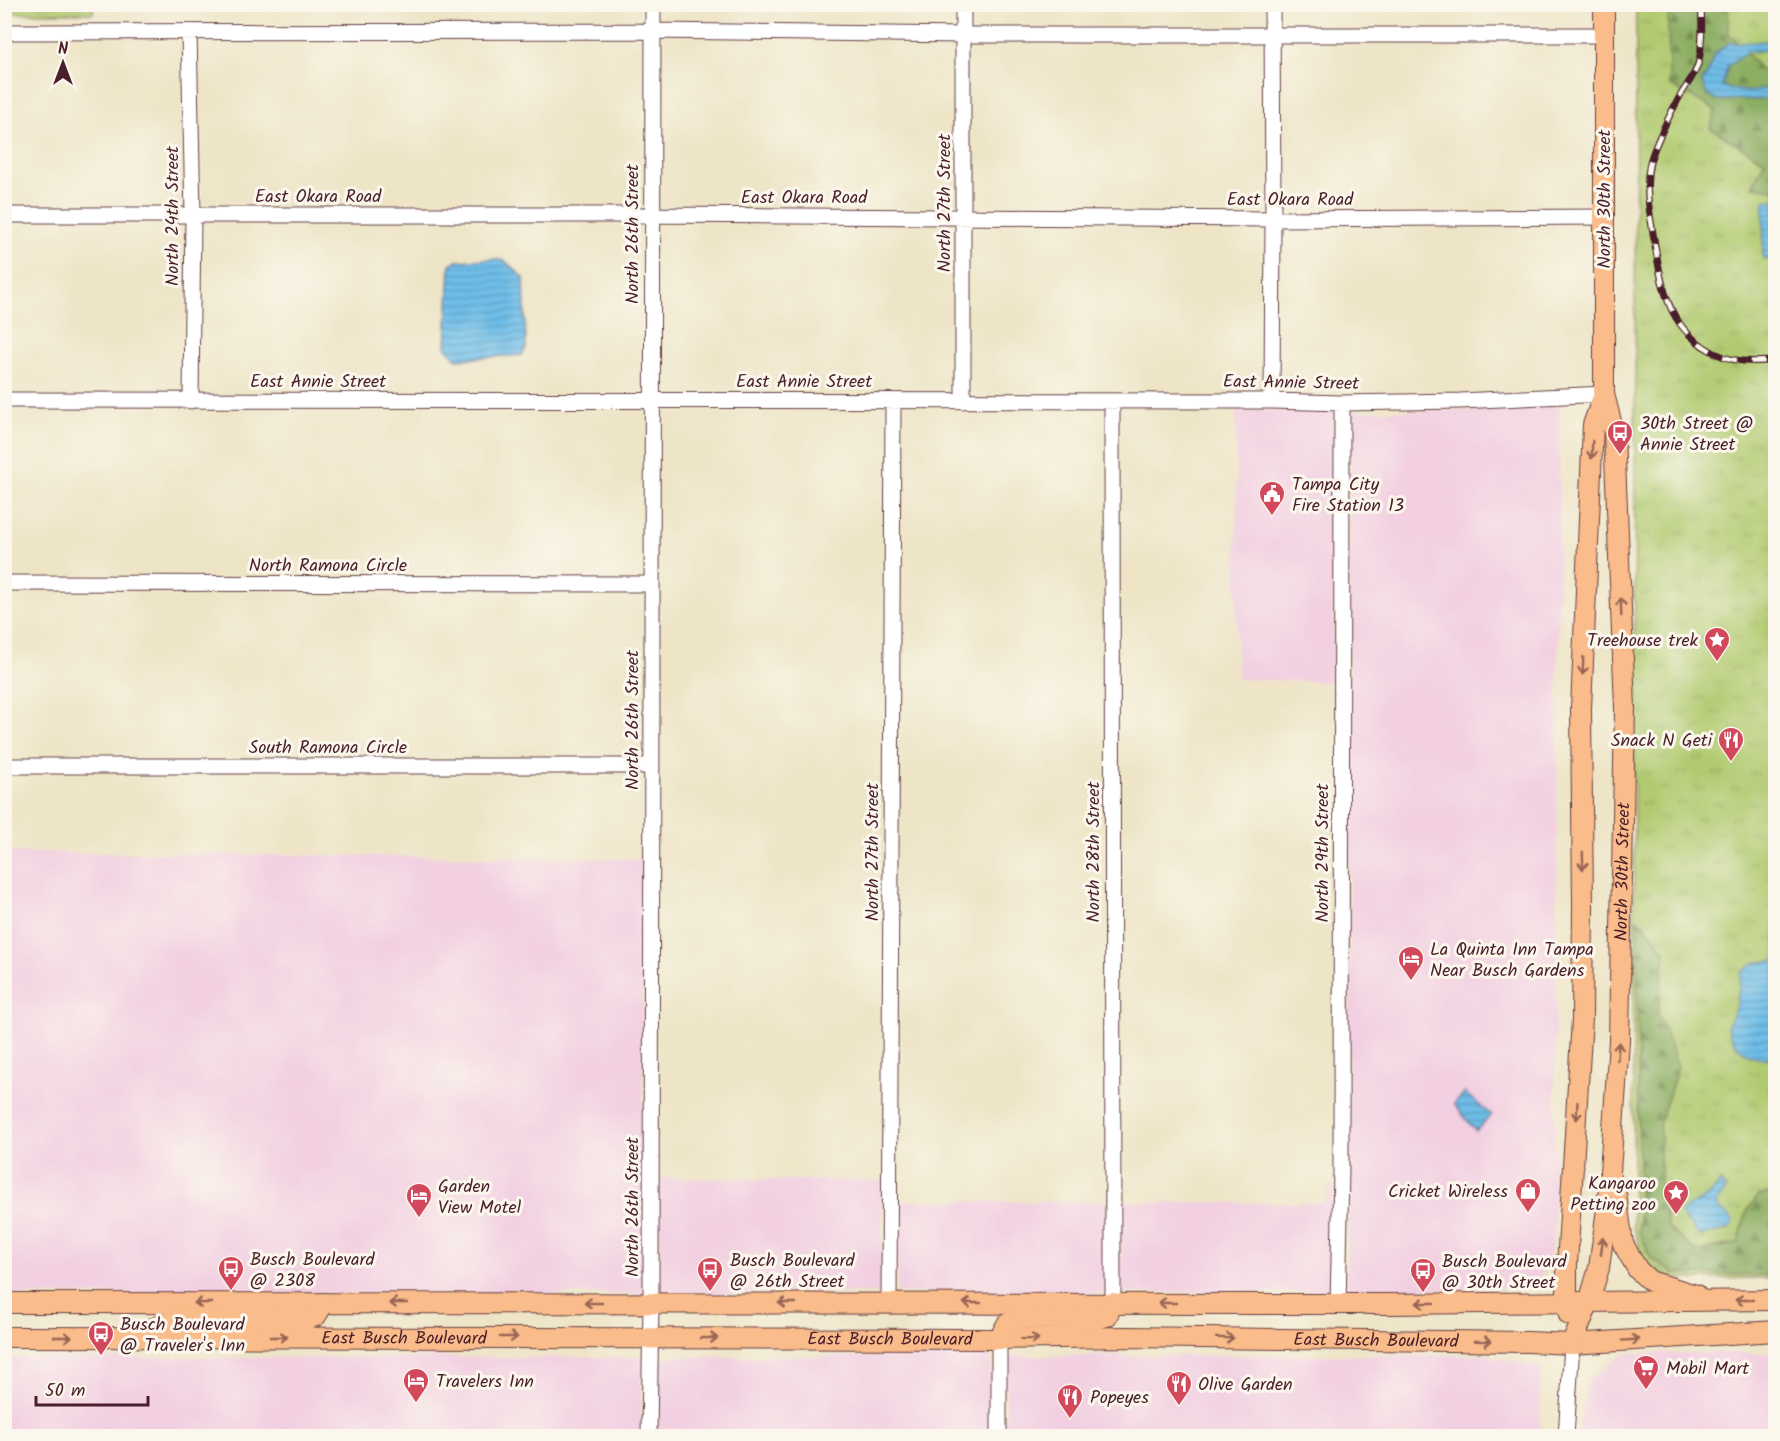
<svg xmlns="http://www.w3.org/2000/svg" width="1780" height="1441" font-family="Kalam,sans-serif">
  <defs>
    <pattern id="grass-tufts" width="24" height="20" patternUnits="userSpaceOnUse" patternTransform="scale(1.5)"><rect width="24" height="20" fill="#b1ca70"/><path d="M3 7l-1-3M5 7V3M7 7l1-3M15 17l-1-3M17 17v-4M19 17l1-3" fill="none" stroke="#9aad61"/></pattern>
    <pattern id="forest-firs" width="22" height="20" patternUnits="userSpaceOnUse" patternTransform="scale(1.5)"><rect width="22" height="20" fill="#8cae62"/><path d="M5 1l3.5 6h-7zM16 11l3.5 6h-7z" fill="#748d51"/></pattern>
    <pattern id="water-rules" width="6" height="5" patternUnits="userSpaceOnUse" patternTransform="scale(1.5)"><rect width="6" height="5" fill="#6ebee9"/><path d="M0 2.5h6" fill="none" stroke="#5c9abd"/></pattern>
  </defs>
  <rect width="100%" height="100%" fill="#fbf7ec"/>
  <filter id="ink" filterUnits="userSpaceOnUse"><feTurbulence type="fractalNoise" baseFrequency=".0167" numOctaves="2"/><feDisplacementMap in="SourceGraphic" scale="12" xChannelSelector="R" yChannelSelector="G"/><feConvolveMatrix kernelMatrix="1 2 1 2 8 2 1 2 1" color-interpolation-filters="sRGB"/></filter>
  <filter id="wash" filterUnits="userSpaceOnUse"><feTurbulence type="fractalNoise" baseFrequency=".008" numOctaves="4" result="noise"/><feDisplacementMap in="SourceGraphic" scale="24" xChannelSelector="R" yChannelSelector="G"/><feGaussianBlur stdDeviation="1.35" result="paint"/><feColorMatrix in="noise" values="0 0 0 0 0 0 0 0 0 0 0 0 0 0 0 0 0 1.4 0 .05"/><feComposite in="paint" operator="in"/></filter>
  <g filter="url(#wash)">
    <rect width="100%" height="100%" fill="#eee5c7"/>
    <path fill="#f2cfe1" d="M1560,405l-6,824 -5,35 -17,24 -186,3 3,-117 1,-763 110,-1z
      M1236,410l98,1v271l-97,-3z
      M5,852l638,7v435h-316l-4,-3 -3,3 -315,1z
      M659,1178l223,3v112l-223,1z
      M1328,1187h5l-2,105 -210,1v-91l200,1 6,-5z
      M898,1199l4,2 204,1v91h-209z
      M1625,1353h150v83h-198l12,-57z
      M1486,1355l55,13 -1,68h-534v-80z
      M991,1356v80h-334l1,-79z
      M642,1357l-1,79h-636v-78z"/>
    <path fill="url(#grass-tufts)" stroke="#7e744e" stroke-width="1.5" d="M5,4l88,1v8h-88z
      M1636,5h139v1273l-102,1 -13,-7 -17,-13 -10,-33z"/>
    <path fill="url(#forest-firs)" stroke="#6b6646" stroke-width="1.5" d="M1668,5h60v27l34,39 13,-4v122l-23,-3 13,-25 -55,-33 6,-18 -47,-25z
      M1637,919l11,10 17,22 -7,62 20,54 -18,55v63l8,43 28,23 42,-8 9,-33 11,-14 17,-5v84l-100,-1 -24,-15 -12,-28z"/>
    <path fill="url(#water-rules)" stroke="#5c6e8a" stroke-width="1.5" d="M1775,40v9l-28,3 -19,14 -6,20c19,6 37,10 53,-4v17l-59,1 -9,-5 -5,-14 5,-6 7,-20 14,-12 27,-1z
      M1775,200v60l-12,-1 1,-58z
      M493,259l12,2 19,17 2,70 -4,7 -65,4 -11,-11 4,-84 7,-3z
      M1775,960v96c-23,8 -40,-7 -48,-28l10,-24 4,-31 13,-10z
      M1465,1093l26,22 -15,16 -22,-27z
      M1720,1182l6,7 -10,14 1,5 10,6 6,7 -4,8 -29,7 -20,-22c7,-9 12,-8 22,-14 8,-4 13,-10 18,-18z"/>
  </g>
  <g filter="url(#ink)">
    <g fill="none" stroke-linecap="round" stroke-linejoin="round">
      <defs>
        <path id="minor" d="M963,4v397
          M1272,4l1,215 -1,182
          M4,32l649,-1 310,4h641
          M189,32l4,183 -2,186
          M4,215h647l622,4 331,-2
          M4,400l1268,1 70,2 118,-2 144,-7
          M1112,401l1,902
          M4,583l647,1
          M4,766h647
          M889,1304l4,-903
          M1338,1304l3,-132 1,-769
          M999,1339v97
          M649,1436l2,-133 2,-1299
          M1566,1436l6,-92"/>
        <g id="major">
          <path d="M1616,1194l7,50 15,26 12,11 46,14"/>
          <path d="M4,1303l1384,1 388,-4"/>
          <path d="M1569,1315l-2,-13v-37l15,-246 1,-114 -2,-196 12,-284 11,-31"/>
          <path d="M142,1332l33,-12 133,-1 8,-3 8,-13"/>
          <path id="s1" d="M4,1337l995,2 127,-2 402,5 44,2 204,-13"/>
          <path d="M999,1339l8,-15 10,-5 82,-1 8,-2 6,-13"/>
          <path id="s2" d="M1572,1344l17,-42 10,-34 9,-67 11,-160 6,-333 -11,-275 -10,-39v-390"/>
        </g>
      </defs>
      <use href="#minor" stroke="#633d42" stroke-width="17"/>
      <use href="#major" stroke="#633d42" stroke-width="22"/>
      <use href="#minor" stroke="#fff" stroke-width="15"/>
      <use href="#major" stroke="#f9bc8a" stroke-width="20"/>
      <defs>
        <path id="rail" d="M1701,4c1,17 2,44 -3,60 -3,11 -12,22 -18,32 -9,16 -25,48 -30,66 -6,26 0,52 4,77 4,25 9,58 22,79 14,23 41,41 67,43 11,1 22,0 33,0"/>
      </defs>
      <use href="#rail" stroke="#4a1f2b" stroke-width="7"/>
      <use href="#rail" stroke="#fbf7ec" stroke-width="4.5" stroke-dasharray="14" stroke-linecap="butt"/>
    </g>
    <defs><path id="oneway-shaft" d="M-6 0H5M1.5-3L5.5 0L1.5 3" fill="none" stroke-width="1.6" stroke-linecap="round" stroke-linejoin="round" transform="scale(1.5)"/></defs>
    <g stroke="#996656">
      <use href="#oneway-shaft" transform="translate(1592 450) rotate(92)"/>
      <use href="#oneway-shaft" transform="translate(1621 607) rotate(-92)"/>
      <use href="#oneway-shaft" transform="translate(1583 666) rotate(92)"/>
      <use href="#oneway-shaft" transform="translate(1583 861) rotate(89)"/>
      <use href="#oneway-shaft" transform="translate(1618 1051) rotate(-86)"/>
      <use href="#oneway-shaft" transform="translate(1577 1111) rotate(93)"/>
      <use href="#oneway-shaft" transform="translate(1602 1246) rotate(-83)"/>
      <use href="#oneway-shaft" transform="translate(1744 1300) rotate(180)"/>
      <use href="#oneway-shaft" transform="translate(203 1303) rotate(180)"/>
      <use href="#oneway-shaft" transform="translate(398 1303) rotate(180)"/>
      <use href="#oneway-shaft" transform="translate(593 1303) rotate(180)"/>
      <use href="#oneway-shaft" transform="translate(787 1303) rotate(-180)"/>
      <use href="#oneway-shaft" transform="translate(972 1303) rotate(180)"/>
      <use href="#oneway-shaft" transform="translate(1167 1303) rotate(-180)"/>
      <use href="#oneway-shaft" transform="translate(1425 1303) rotate(180)"/>
      <use href="#oneway-shaft" transform="translate(63 1337)"/>
      <use href="#oneway-shaft" transform="translate(279 1337)"/>
      <use href="#oneway-shaft" transform="translate(509 1337)"/>
      <use href="#oneway-shaft" transform="translate(709 1338)"/>
      <use href="#oneway-shaft" transform="translate(1225 1338) rotate(1)"/>
      <use href="#oneway-shaft" transform="translate(1030 1339) rotate(-1)"/>
      <use href="#oneway-shaft" transform="translate(1631 1340) rotate(-4)"/>
      <use href="#oneway-shaft" transform="translate(1483 1341) rotate(1)"/>
    </g>
  </g>
  <defs>
    <symbol id="bus-pin" viewBox="-11 -11 22 30"><path d="M0 17L-7.5 6A9.5 9.5 0 1 1 7.5 6Z" fill="#d1495b" stroke="#fbf7ec"/><path d="M-5-6H5V4H4V6H2V4H-2V6H-4V4H-5ZM-3.5-4V0h7V-4ZM-3.5 1.2v1.5H-2V1.2ZM2 1.2v1.5H3.5V1.2Z" fill="#fff"/></symbol>
    <symbol id="civic-pin" viewBox="-11 -11 22 30"><path d="M0 17L-7.5 6A9.5 9.5 0 1 1 7.5 6Z" fill="#d1495b" stroke="#fbf7ec"/><path d="M-.6-6.5H3V-4.5H.6V-3L4-1V1h2V6H-6V1h2V-1L-.6-3ZM-1.2 2.5V6h2.4V2.5Z" fill="#fff"/></symbol>
    <symbol id="sight-pin" viewBox="-11 -11 22 30"><path d="M0 17L-7.5 6A9.5 9.5 0 1 1 7.5 6Z" fill="#d1495b" stroke="#fbf7ec"/><path d="M0-6L1.8-2.2L6-1.7L2.9 1.2L3.7 5.4L0 3.3L-3.7 5.4L-2.9 1.2L-6-1.7L-1.8-2.2Z" fill="#fff"/></symbol>
    <symbol id="restaurant-pin" viewBox="-11 -11 22 30"><path d="M0 17L-7.5 6A9.5 9.5 0 1 1 7.5 6Z" fill="#d1495b" stroke="#fbf7ec"/><path d="M-5-6h1v4h1v-4h1v4h1v-4h1v5L-1.5 .5V6h-2V.5L-5-1ZM5-6V6H3V1.5H1.5Q1.5-4 5-6Z" fill="#fff"/></symbol>
    <symbol id="hotel-pin" viewBox="-11 -11 22 30"><path d="M0 17L-7.5 6A9.5 9.5 0 1 1 7.5 6Z" fill="#d1495b" stroke="#fbf7ec"/><path d="M-6-4.5h1.5V1H6V5H4.5V3h-9V5H-6ZM-4 0a1.8 1.8 0 1 1 3.6 0ZM.5 0V-2.5h3Q6-2.5 6 0Z" fill="#fff"/></symbol>
    <symbol id="shop-pin" viewBox="-11 -11 22 30"><path d="M0 17L-7.5 6A9.5 9.5 0 1 1 7.5 6Z" fill="#d1495b" stroke="#fbf7ec"/><path d="M-5-2.5h2.3a2.7 3.5 0 0 1 5.4 0H5L5.5 6h-11ZM-1.5-2.5h3a1.5 2.3 0 0 0-3 0Z" fill="#fff"/></symbol>
    <symbol id="supermarket-pin" viewBox="-11 -11 22 30"><path d="M0 17L-7.5 6A9.5 9.5 0 1 1 7.5 6Z" fill="#d1495b" stroke="#fbf7ec"/><path d="M-6-5.5h2.5l.6 2H6L4.5 2H-2.5L-4.4-4H-6ZM-1.5 3.2a1.3 1.3 0 1 0 .1 0ZM3 3.2a1.3 1.3 0 1 0 .1 0Z" fill="#fff"/></symbol>
  </defs>
  <g fill-rule="evenodd">
    <use href="#bus-pin" x="1605" y="418" width="30" height="40"/>
    <use href="#civic-pin" x="1257" y="479" width="30" height="40"/>
    <use href="#sight-pin" x="1702" y="625" width="30" height="40"/>
    <use href="#restaurant-pin" x="1716" y="725" width="30" height="40"/>
    <use href="#hotel-pin" x="1396" y="944" width="30" height="40"/>
    <use href="#shop-pin" x="1513" y="1176" width="30" height="40"/>
    <use href="#sight-pin" x="1661" y="1178" width="30" height="40"/>
    <use href="#hotel-pin" x="404" y="1181" width="30" height="40"/>
    <use href="#bus-pin" x="216" y="1254" width="30" height="40"/>
    <use href="#bus-pin" x="695" y="1255" width="30" height="40"/>
    <use href="#bus-pin" x="1408" y="1256" width="30" height="40"/>
    <use href="#bus-pin" x="86" y="1319" width="30" height="40"/>
    <use href="#supermarket-pin" x="1631" y="1353" width="30" height="40"/>
    <use href="#hotel-pin" x="401" y="1366" width="30" height="40"/>
    <use href="#restaurant-pin" x="1164" y="1369" width="30" height="40"/>
    <use href="#restaurant-pin" x="1055" y="1382" width="30" height="40"/>
  </g>
  <g text-anchor="middle" stroke-width="6" stroke-linejoin="round" paint-order="stroke">
    <g font-size="18" fill="#4a1f2b" stroke="#fbf7ec">
      <text x="318" y="202">East Okara Road</text>
      <text x="804" y="203">East Okara Road</text>
      <text x="1290" y="205">East Okara Road</text>
      <text transform="translate(1604 199) rotate(-90)" y="6">North 30th Street</text>
      <text transform="translate(944 203) rotate(-90)" y="6">North 27th Street</text>
      <text transform="translate(172 216) rotate(-90)" y="6">North 24th Street</text>
      <text transform="translate(632 234) rotate(-90)" y="6">North 26th Street</text>
      <text x="318" y="387">East Annie Street</text>
      <text x="804" y="387">East Annie Street</text>
      <text transform="translate(1291 382) rotate(1)" y="6">East Annie Street</text>
      <text x="328" y="571">North Ramona Circle</text>
      <text transform="translate(632 720) rotate(-90)" y="6">North 26th Street</text>
      <text x="328" y="753">South Ramona Circle</text>
      <text transform="translate(872 852) rotate(-90)" y="6">North 27th Street</text>
      <text transform="translate(1093 852) rotate(-90)" y="6">North 28th Street</text>
      <text transform="translate(1322 853) rotate(-90)" y="6">North 29th Street</text>
      <text dy="6" stroke="none"><textPath href="#s2" startOffset="478">North 30th Street</textPath></text>
      <text transform="translate(632 1207) rotate(-90)" y="6">North 26th Street</text>
      <text dy="6" stroke="none"><textPath href="#s1" startOffset="400">East Busch Boulevard</textPath></text>
      <text dy="6" stroke="none"><textPath href="#s1" startOffset="886">East Busch Boulevard</textPath></text>
      <text dy="6" stroke="none"><textPath href="#s1" startOffset="1372">East Busch Boulevard</textPath></text>
    </g>
    <g font-size="18" fill="#4a1f2b" stroke="#fbf7ec" text-anchor="start">
      <text x="1640" y="429">30th Street @<tspan x="1640" dy="21">Annie Street</tspan></text>
      <text x="1292" y="490">Tampa City<tspan x="1292" dy="21">Fire Station 13</tspan></text>
      <text x="1698" y="646" text-anchor="end">Treehouse trek</text>
      <text x="1712" y="746" text-anchor="end">Snack N Geti</text>
      <text x="1430" y="955">La Quinta Inn Tampa<tspan x="1430" dy="21">Near Busch Gardens</tspan></text>
      <text x="1656" y="1189" text-anchor="end">Kangaroo<tspan x="1656" dy="21">Petting zoo</tspan></text>
      <text x="438" y="1192">Garden<tspan x="438" dy="21">View Motel</tspan></text>
      <text x="1508" y="1197" text-anchor="end">Cricket Wireless</text>
      <text x="250" y="1265">Busch Boulevard<tspan x="250" dy="21">@ 2308</tspan></text>
      <text x="730" y="1266">Busch Boulevard<tspan x="730" dy="21">@ 26th Street</tspan></text>
      <text x="1442" y="1267">Busch Boulevard<tspan x="1442" dy="21">@ 30th Street</tspan></text>
      <text x="120" y="1330">Busch Boulevard<tspan x="120" dy="21">@ Traveler's Inn</tspan></text>
      <text x="1666" y="1374">Mobil Mart</text>
      <text x="436" y="1387">Travelers Inn</text>
      <text x="1198" y="1390">Olive Garden</text>
      <text x="1090" y="1403">Popeyes</text>
    </g>
  </g>
  <rect width="1780" height="1441" fill="none" stroke="#fbf7ec" stroke-width="24"/>
  <g transform="translate(63 63)" stroke="#fbf7ec" stroke-width="4.5" paint-order="stroke">
  <path d="M0-4.5L10 22L0 15L-10 22Z" fill="#4a1f2b"/>
  <text y="-9" font-size="16" font-weight="bold" text-anchor="middle" fill="#4a1f2b">N</text>
  </g>
  <path d="M36 1396v9h112v-9" fill="none" stroke="#4a1f2b" stroke-width="3"/>
  <text x="45" y="1396" font-size="18" fill="#4a1f2b" stroke="#fbf7ec" stroke-width="4.5" paint-order="stroke">50 m</text>
</svg>
